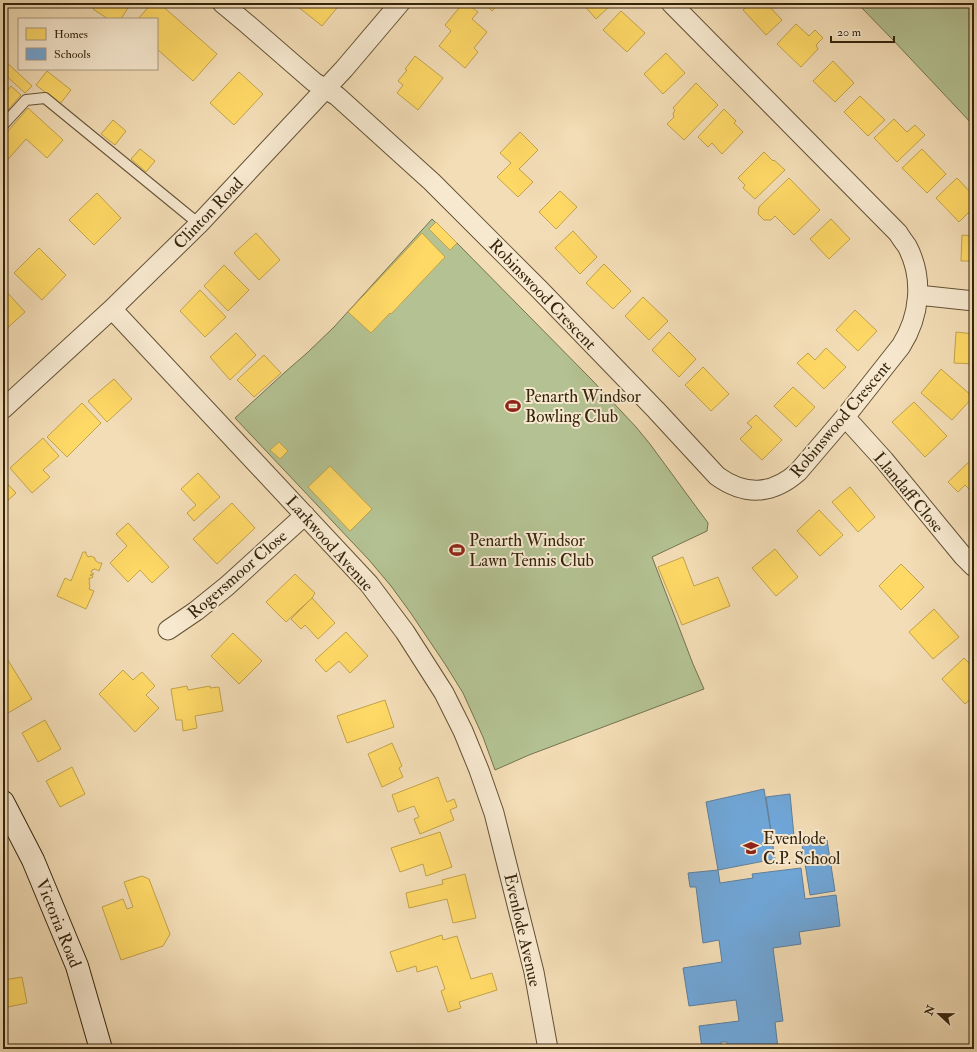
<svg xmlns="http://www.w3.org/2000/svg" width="977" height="1052" font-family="'IM FELL Double Pica',serif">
  <rect width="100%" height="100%" fill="#f3ddb6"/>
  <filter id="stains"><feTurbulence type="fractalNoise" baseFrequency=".005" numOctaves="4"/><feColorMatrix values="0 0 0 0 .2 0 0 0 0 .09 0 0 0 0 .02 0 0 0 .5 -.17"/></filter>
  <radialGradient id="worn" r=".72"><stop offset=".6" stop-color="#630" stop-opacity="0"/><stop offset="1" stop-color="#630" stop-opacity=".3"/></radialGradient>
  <path fill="#b4c293" stroke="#747350" d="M863,3h111v123l-81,-86 -33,-34z
    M432,219l25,24 134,136 45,48 14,17 58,79 -1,8 -55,26 41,107 11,25 -175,66 -34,15 -12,-33 -20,-44 -18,-29 -35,-52 -19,-26 -22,-26 -134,-142 49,-45 23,-20 27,-26z"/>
  <path fill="#ffd966" stroke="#c2a34b" d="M97,3h34l-10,16h-13l-15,-10z
    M152,3h7l58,51 -24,27 -36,-32v-30h-19z
    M299,3h42l-19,23 -25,-20z
    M463,3h3l12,9 -6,7 15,13 -13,16 4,4 -13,16 -26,-22 12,-15 -6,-6z
    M485,3h15l-8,8z
    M582,3h31l-17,16z
    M751,3h15l16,17 -16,15 -23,-25z
    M621,11l24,22 -18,19 -24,-22z
    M796,24l13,12 6,-6 8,8 -7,7 2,4 -17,18 -24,-23z
    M666,53l19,20 -22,21 -19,-20z
    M415,56l28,22 -25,32 -21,-17 6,-8 -5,-4 9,-11 -2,-1z
    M3,59l29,27 -7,7 -22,-20z
    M833,61l21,22 -19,19 -22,-21z
    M47,71l24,19 -11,14 -24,-19z
    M239,72l24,22 -29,31 -24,-22z
    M696,83l22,22 -34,35 -17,-16 7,-7 -1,-3 2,-4 -2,-2z
    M11,86l10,9 -14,16 -4,-4v-12z
    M860,96l25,24 -17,16 -24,-24z
    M28,108l35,32 -16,18 -21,-19 -23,26v-28z
    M724,109l12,12 -2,2 9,9 -21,22 -10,-11 -4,4 -10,-10z
    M894,119l13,13 8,-7 10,10 -28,27 -23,-24z
    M113,120l13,11 -11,14 -14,-11z
    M520,132l18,18 -19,19 14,13 -15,15 -21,-20 14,-14 -11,-10z
    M140,149l15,12 -9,11 -15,-13z
    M922,149l24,25 -19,19 -25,-25z
    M764,152l9,9 1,-1 11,10 -30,29 -12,-11 2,-3 -7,-7z
    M789,178l31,32 -26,25 -19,-19 -4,4h-7l-6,-6 1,-7z
    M957,178l17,18v23l-6,-6 -9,9 -23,-24z
    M560,191l17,16 -21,22 -17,-17z
    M97,193l24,25 -27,27 -25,-25z
    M831,219l19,20 -21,20 -19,-20z
    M436,222l21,21 -7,7 -21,-21z
    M573,231l24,26 -17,17 -25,-26z
    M256,233l24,27 -21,20 -25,-27z
    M422,233l23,24 -54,57 -1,-1 -19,20 -23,-21z
    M962,235l12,1v25h-13z
    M39,248l27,27 -24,25 -28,-27z
    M604,264l27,27 -18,18 -27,-26z
    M224,265l25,25 -21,21 -24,-25z
    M4,289l21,23 -22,20v-42z
    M200,290l26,27 -21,20 -25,-26z
    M643,297l25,24 -19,19 -24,-24z
    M855,310l22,21 -19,20 -22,-21z
    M669,332l27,27 -17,18 -27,-27z
    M956,332l18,2v30l-20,-1z
    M236,333l20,22 -26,25 -20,-23z
    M826,348l20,19 -22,22 -27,-26 11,-10 7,7z
    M264,355l17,18 -27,24 -17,-17z
    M703,367l26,27 -18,17 -26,-26z
    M941,369l32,28 -21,23 -31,-27z
    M114,379l18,20 -25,23 -19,-21z
    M793,387l22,20 -19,20 -22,-21z
    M914,402l33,34 -22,21 -33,-35z
    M82,403l19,20 -34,34 -20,-20z
    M756,415l26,25 -20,20 -22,-21 12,-12 -5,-4z
    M43,438l16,18 -16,14 7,7 -18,16 -22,-25z
    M279,442l9,9 -8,8 -10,-9z
    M973,458l1,36 -9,-9 -7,7 -10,-10z
    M330,466l42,43 -22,22 -42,-44z
    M198,473l22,24 -26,24 -7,-8 9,-8 -15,-16z
    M3,479l13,14 -13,12z
    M850,487l25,30 -17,15 -26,-30z
    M232,503l23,25 -38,36 -24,-25z
    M819,510l24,25 -23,21 -23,-25z
    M128,523l41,44 -17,16 -12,-13 -12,12 -18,-19 17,-17 -11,-12z
    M775,549l23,28 -22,19 -24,-28z
    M83,552h3v2l2,3 3,-1 4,2v2l4,3h3l-3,8 -4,-2 -3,1 -1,2 3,2 -4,1 3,1 -1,2h-3v2l1,2 -1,1 1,3 -1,3 5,2 -8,18 -29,-13 8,-18 6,3z
    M683,557l11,29 24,-9 12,29 -48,19 -24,-58z
    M901,564l23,23 -23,23 -22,-24z
    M295,574l20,19 -3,5 -26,24 -20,-20z
    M312,598l23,25 -17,16 -13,-14 -4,4 -10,-10z
    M934,609l25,28 -26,22 -24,-27z
    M346,632l22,24 -18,17 -11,-12 -13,11 -11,-12z
    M233,633l29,28 -23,23 -28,-28z
    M6,657l26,42 -24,14 -5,-9v-46z
    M964,658l10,10v28l-9,8 -23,-25z
    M123,670l10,10 9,-8 13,14 -9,9 13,13 -24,24 -36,-38z
    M187,686l1,4 22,-4v2l9,-1 4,24 -28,5 2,12 -14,3 -1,-11h-6l-5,-31z
    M385,700l9,27 -47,16 -10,-27z
    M45,720l16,29 -23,13 -16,-29z
    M392,743l10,23 -3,2 4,9 -21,10 -14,-33z
    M72,767l13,27 -25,13 -14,-26z
    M438,777l9,25 7,-3 3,8 -7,3 4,10 -34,14 -6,-15 5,-2 -5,-11 -16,6 -6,-17z
    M440,832l12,35 -26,9 -3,-12 -23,8 -9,-24z
    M465,874l11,44 -23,5 -6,-24 -38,9 -3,-15 37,-9 -1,-4z
    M142,876l7,3 21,55 -7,12 -42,14 -19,-53 21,-8 4,10 6,-2 -9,-25z
    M442,935l1,5 14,-4 14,43 21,-6 5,17 -38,12 2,6 -13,4 -7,-21 4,-2 -8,-23 -20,6 -1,-6 -19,6 -7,-20z
    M22,977l5,26 -24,5v-28z"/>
  <path fill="#6fa8dc" stroke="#5e809e" d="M764,789l11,70 -57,11 -12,-68z
    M790,794l4,42 -22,2 -6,-41z
    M827,840l8,51 -25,4 -8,-51z
    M801,868l4,31 31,-4 4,31 -41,6 2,12 -28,4 10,73 -8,1 3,27h-50l-1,-7h-6l1,7h-20l-3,-23 40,-5 -3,-21 -47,6 -6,-38 39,-6 -3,-22 -16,3 -7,-56h-6l-2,-14 30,-3 2,13 33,-5 -1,-4z"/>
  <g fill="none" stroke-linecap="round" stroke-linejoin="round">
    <defs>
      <path id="lane" d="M3,125l23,-25 19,-2 154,126"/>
      <path id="street" d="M222,3l24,20 68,59 23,14 95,86 108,108 116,120 61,66c28,20 55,19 81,-4l47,-55 56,-71c19,-30 23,-68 6,-100 -3,-4 -6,-8 -9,-13l-227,-230
        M918,295l56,6
        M112,309l257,275 36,48 39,61 19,38 16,39 15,43 40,159 14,77
        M3,409l109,-100 87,-85 145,-155 56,-66
        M845,417l39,43 79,96 11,11
        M168,630l28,-19 31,-25 78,-71"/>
      <path id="secondary" d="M3,802l30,58 44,106 24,83"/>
    </defs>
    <use href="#lane" stroke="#645236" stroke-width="12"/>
    <use href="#street" stroke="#645236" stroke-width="21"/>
    <use href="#secondary" stroke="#35240c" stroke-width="24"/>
    <use href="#lane" stroke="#f7e9d0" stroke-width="10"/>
    <use href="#street" stroke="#f7e9d0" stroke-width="19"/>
    <use href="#secondary" stroke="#f7e9d0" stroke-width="22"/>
  </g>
  <defs>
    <symbol id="stadium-bare" viewBox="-9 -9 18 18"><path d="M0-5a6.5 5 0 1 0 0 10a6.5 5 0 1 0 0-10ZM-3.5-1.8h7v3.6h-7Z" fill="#8f2418" stroke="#f7e9d0" stroke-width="2.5" paint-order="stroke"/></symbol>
    <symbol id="school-bare" viewBox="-9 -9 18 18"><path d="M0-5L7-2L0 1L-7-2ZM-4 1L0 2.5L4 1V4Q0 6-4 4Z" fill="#8f2418" stroke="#f7e9d0" stroke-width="2.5" paint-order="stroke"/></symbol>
  </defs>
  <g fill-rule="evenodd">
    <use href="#stadium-bare" x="502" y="395" width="22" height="22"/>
    <use href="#stadium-bare" x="446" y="539" width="22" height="22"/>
    <use href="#school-bare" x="740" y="837" width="22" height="22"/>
  </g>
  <g text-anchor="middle" stroke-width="4" stroke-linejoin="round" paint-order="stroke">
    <g font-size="17" fill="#35240c" stroke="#f7e9d0">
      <text transform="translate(208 213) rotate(-46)" y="6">Clinton Road</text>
      <text transform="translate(543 294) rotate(46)" y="6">Robinswood Crescent</text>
      <text transform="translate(840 419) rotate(-50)" y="6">Robinswood Crescent</text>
      <text transform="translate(909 492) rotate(50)" y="6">Llandaff Close</text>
      <text transform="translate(330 543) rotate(48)" y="6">Larkwood Avenue</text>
      <text transform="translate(237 574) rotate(-41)" y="6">Rogersmoor Close</text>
      <text transform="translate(59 923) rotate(68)" y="6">Victoria Road</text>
      <text transform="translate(523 930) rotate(77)" y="6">Evenlode Avenue</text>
    </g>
    <g font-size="17" fill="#35240c" stroke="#f7e9d0" text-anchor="start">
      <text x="525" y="402">Penarth Windsor<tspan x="525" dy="20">Bowling Club</tspan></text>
      <text x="469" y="546">Penarth Windsor<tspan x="469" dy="20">Lawn Tennis Club</tspan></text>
      <text x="763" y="844">Evenlode<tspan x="763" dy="20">C.P. School</tspan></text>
    </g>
  </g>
  <rect width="977" height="1052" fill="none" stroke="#f3ddb6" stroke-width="16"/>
  <rect x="4" y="4" width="969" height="1044" fill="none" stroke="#35240c" stroke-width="2"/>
  <rect x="8" y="8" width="961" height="1036" fill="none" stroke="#35240c"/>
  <rect x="18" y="18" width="140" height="52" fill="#f7e9d0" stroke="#a99a82"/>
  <rect x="26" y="28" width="20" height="12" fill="#ffd966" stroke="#a99a82"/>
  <text x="54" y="38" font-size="12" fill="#35240c">Homes</text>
  <rect x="26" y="48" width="20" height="12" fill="#6fa8dc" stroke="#a99a82"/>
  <text x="54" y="58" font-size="12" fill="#35240c">Schools</text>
  <g transform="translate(939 1014) rotate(292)" stroke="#f7e9d0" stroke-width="3" paint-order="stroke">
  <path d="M0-3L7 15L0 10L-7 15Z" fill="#35240c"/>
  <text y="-6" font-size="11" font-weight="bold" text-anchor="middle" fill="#35240c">N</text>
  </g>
  <path d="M831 36v6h63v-6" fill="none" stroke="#35240c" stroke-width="2"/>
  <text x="837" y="36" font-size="12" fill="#35240c" stroke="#f7e9d0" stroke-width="3" paint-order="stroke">20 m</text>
  <rect width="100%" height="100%" filter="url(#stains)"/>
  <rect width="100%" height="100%" fill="url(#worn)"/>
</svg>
